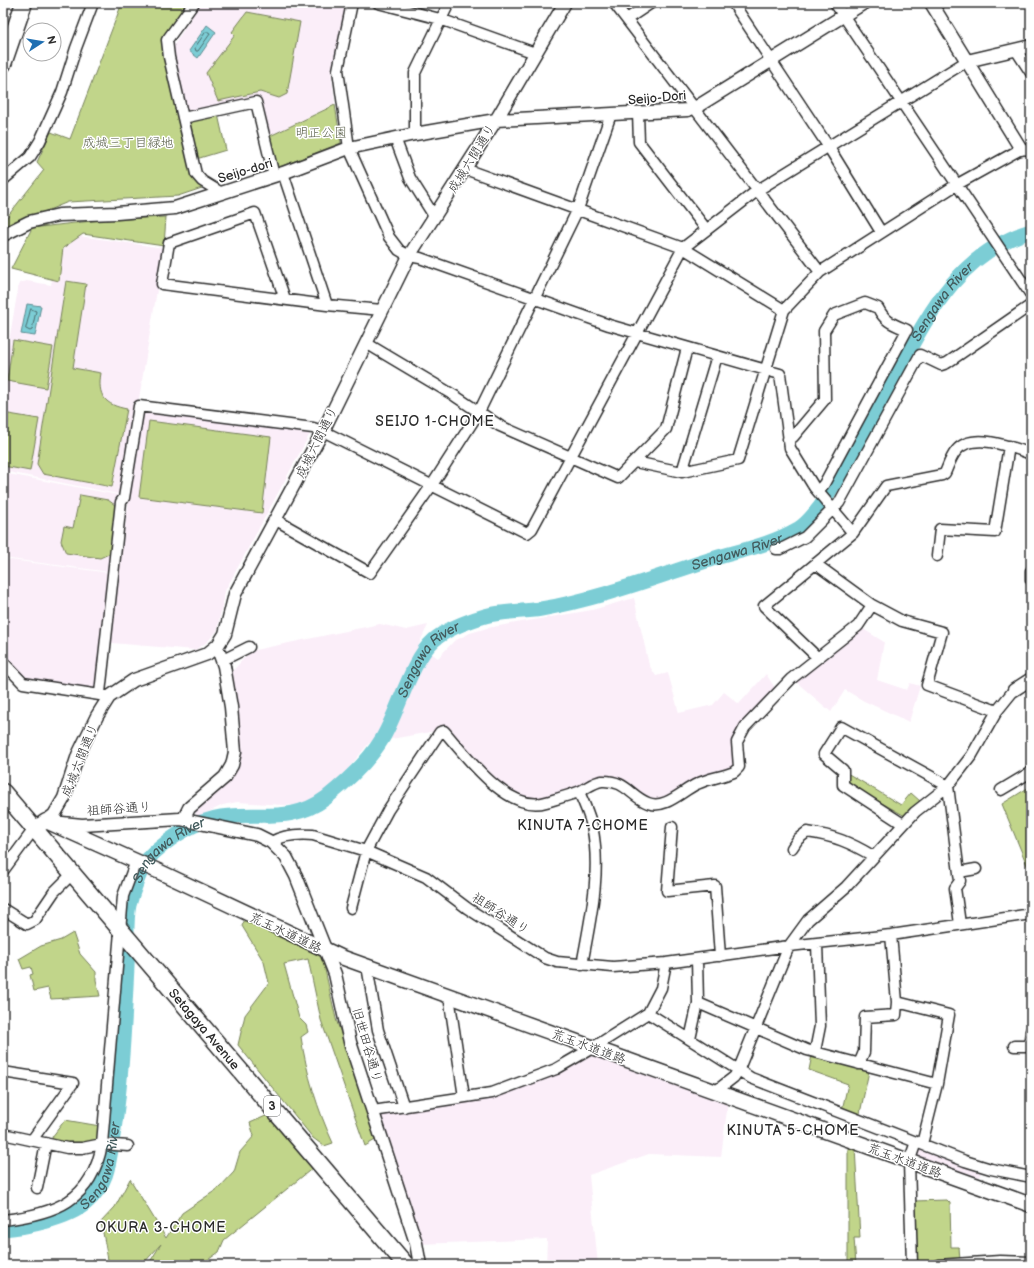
<svg xmlns="http://www.w3.org/2000/svg" width="1034" height="1268" font-family="'Balsamiq Sans','Klee One',sans-serif">
  <rect width="100%" height="100%" fill="#fff"/>
  <filter id="ink" filterUnits="userSpaceOnUse"><feTurbulence type="fractalNoise" baseFrequency=".025" numOctaves="2"/><feDisplacementMap in="SourceGraphic" scale="8" xChannelSelector="R" yChannelSelector="G"/><feConvolveMatrix kernelMatrix="1 2 1 2 8 2 1 2 1" color-interpolation-filters="sRGB"/></filter>
  <g filter="url(#ink)">
    <path fill="#fbeef9" d="M201,3h146l-16,68 4,33 -65,32 -8,-34 -3,-3 -74,16 -13,-67z
      M72,235l92,13 -41,247 -120,-24v-95l16,-93 8,-2 24,4 6,-34z
      M141,410l170,22 -86,159 -8,40 -10,11 -12,8 -83,-7 -2,-2z
      M3,473l115,22 -8,77 -107,-14z
      M3,559l107,14 -12,116 -76,-10 -16,-16 -3,-37z
      M634,598l15,67 7,11 12,-3 11,40 34,-8 11,-13 15,12 27,-30 11,17 -33,35 -8,39 -5,4 -57,27 -17,5 -20,-11 -9,-9 -18,-3 -70,23 -21,-4 -28,-19 -44,-49 -78,14 -22,27 -25,26 -22,10 -63,-4 -14,3 -25,12 -3,-5 32,-30 10,-12 5,-21 -11,-76 14,-16 10,-7 125,-26 26,6 22,-5 -9,19 19,14 16,-17 16,-8 17,-5 105,-18z
      M860,627l24,15 -7,38 30,10 3,-7 10,3 -11,36 -45,-21 -19,-11 -14,22 -37,-32z
      M594,1050l134,52 -7,55 -72,-3 -60,21 9,90h-52l1,-26 -127,5 -43,-130 115,-18z
      M920,1147l62,21 -4,15 -66,-22z"/>
    <path fill="#c1d58a" stroke="#76805a" d="M122,3h69l-27,37 28,134 10,14 -24,8 -110,6 -65,27v-7l41,-52 -7,-8 14,-30 19,7z
      M247,12l53,10 -13,72 -8,4 -19,-6 -42,9 -12,-28 29,-38 -3,-3z
      M335,105l6,38 -64,25 -7,-32z
      M217,110l9,40 -33,10 -10,-42z
      M166,217l-2,29 -81,-12 -20,14 -4,33 -48,-12 21,-41 68,-8z
      M66,281l20,3 -13,84 28,5c-4,23 4,32 26,36l-15,78 -69,-13 -6,-10z
      M13,340l40,7 -7,41 -39,-7z
      M3,413l36,6 -9,52 -27,-5z
      M149,421l122,16 -9,76 -123,-16z
      M80,495l28,5 7,5 -4,48 -11,5 -34,-5 -5,-12 3,-15 9,2z
      M847,773l54,32 10,-12 9,8 -15,15 -59,-33z
      M1031,786v84h-2l-27,-66z
      M246,917l75,35 15,67 41,120 -12,7 -44,-126 -13,-61 -24,5 15,54 7,7 2,7 -7,5c5,35 17,74 32,106l-9,3 -11,-8 -75,-93 7,-30 24,-32 -5,-21 -22,-36z
      M73,933l7,21 16,18v8l4,16 -49,3 -3,-11 -14,3 -4,-16 3,-1 -2,-7 -8,2 -4,-10 22,-13 20,-6z
      M812,1055l57,16 -10,47 -17,-8 6,-26 -39,-14z
      M268,1115l46,52 -90,73 -5,12 -14,10 -1,3h-56l13,-21 -19,21h-33l-8,-43 14,-15 15,-28 36,59 16,-25 37,-25 15,-16 6,-20 14,-16 -4,-13z
      M65,1120l35,6 -2,14 -16,5 -29,-4 -1,-4z
      M848,1144l7,3 5,91h-6l2,27h-8z
      M947,1200l3,3 1,44h8l1,13 -44,4 -3,-63z"/>
    <path fill="#7ccdd5" stroke="#5c8c91" d="M207,25l9,7 -18,26 -9,-7z
      M27,304l14,2 -6,30 -14,-2z"/>
    <g fill="none" stroke-linecap="round" stroke-linejoin="round">
      <path stroke="#4b6c6f" stroke-width="1" d="M206,32h3l1,2 -12,17h-2l-1,-3z
        M31,309l5,2 -4,19 -2,1 -4,-2z"/>
      <path stroke="#7ccdd5" stroke-width="15" id="s1" d="M3,1229c23,-2 65,-10 83,-26 22,-19 23,-40 27,-67 9,-56 11,-113 14,-169 1,-20 -2,-43 2,-62 3,-11 12,-38 19,-46 4,-5 9,-9 14,-13 18,-15 43,-29 68,-30 35,-3 64,6 96,-18 20,-16 43,-37 56,-59 16,-26 29,-79 52,-99 14,-12 34,-19 51,-24 18,-5 38,-4 56,-7 58,-10 112,-31 168,-49 29,-9 62,-15 89,-31 9,-5 15,-14 22,-22 22,-37 44,-75 65,-113 38,-67 66,-139 146,-163"/>
      <defs>
        <path id="minor" d="M194,3l-27,37 2,17 27,117 6,7 18,11
          M352,3l-14,67 11,78 40,89 10,13 10,6 11,2 189,67 171,49 10,74 24,39 39,46
          M378,3l62,16 95,34
          M614,3l206,269
          M733,3l95,143 53,86
          M835,3l196,292
          M627,19l24,-16
          M1016,50l15,23
          M638,113l1,29 67,87
          M183,118l73,-16 18,74
          M415,134v-61l34,-70
          M395,138l15,40 24,38
          M465,169l218,79 101,62
          M283,173l44,132
          M3,180l27,-23 10,-16 22,-49 14,-44 17,-45
          M285,299l-30,-86 -86,30 -7,41 165,21 55,5
          M366,343l89,53 45,30 118,52 48,-49 21,-81
          M788,439l5,-2 32,-38 -1,-68 10,-16 31,-12 13,5c7,14 15,16 29,22l-83,154 -6,7
          M635,462l47,10 56,-12 46,-150 36,-38 136,-87 65,-36 10,1
          M682,472l35,-116
          M276,520l94,53 62,-88 47,-73 99,-203 33,-95
          M776,549h5l24,-12 34,-34 81,-148 21,10 6,-2 84,-58
          M937,556l3,-27 55,3 14,-86
          M817,565l55,40 30,16 40,11 -15,53 70,26
          M1031,571v9
          M817,657l-53,-51 89,-73 33,-47 56,-11 3,-2c3,-7 6,-16 11,-22 16,-20 56,-4 75,3
          M223,660l26,-13
          M3,662l20,21 83,13
          M100,693l21,-191 3,-4 15,-92 174,22 10,3 204,102 5,-4 151,-281 75,-58 209,-129
          M1001,790l30,-18
          M579,792c5,11 10,22 13,34 10,46 -2,94 -10,139
          M903,824l-60,-39v-15l-19,-16 17,-27 107,59 12,95 -5,7 5,36
          M672,827l-5,64 48,-5 5,70
          M271,842c12,-7 29,-8 42,-7l53,16 60,26 41,31 78,50 12,4 56,5 53,-4 123,-17 102,-11 140,-21
          M792,848l6,-9 9,-7c28,4 42,10 66,24
          M3,871l31,-42
          M959,872l17,-3
          M351,908l15,-57 22,-41 52,-78 4,-1c22,25 64,83 102,71 10,-3 21,-6 32,-10 8,-3 15,-10 24,-11 24,-1 28,15 46,22 17,7 35,-13 49,-19 12,-6 25,-7 37,-12l5,-5 -2,-25 8,-15 46,-48 67,-53 14,-21
          M3,909l24,15 8,-4 19,-28 18,-18
          M891,935l6,67 52,13 -12,69 -15,60
          M367,966l11,64 26,77
          M452,996l-2,7 14,94
          M698,1003l109,47 130,34
          M648,1013l103,65 214,83 26,8 40,8
          M690,1039l8,-36 -1,-44
          M1014,1046h15l2,-15
          M815,1051l5,-25 -3,-82
          M859,1064l5,-12 1,-35 31,-2 1,-13
          M3,1072l70,11 -41,57
          M716,1091l18,-14 4,-6 51,-125 19,-26 38,-33 69,-75 33,-26 24,-31 25,-44 17,-21
          M373,1111l119,-18 64,-24 38,-22 54,-34 13,-25 5,-25
          M3,1134l64,14h15l20,-4 26,2
          M37,1188l9,-45
          M3,1220c52,-6 89,-19 99,-76l21,-248 13,-35
          M912,1265l-3,-103 7,-20
          M938,1265l62,-4 31,1"/>
        <path id="tertiary" d="M931,3l90,146
          M967,61l64,-15
          M3,235l26,-13 30,-7 58,-2 58,-5 108,-35 66,-25 66,-14 81,-14 192,-10 10,-4 166,-103
          M1014,690l17,-11
          M186,820v-6l3,-6 36,-31 7,-12 3,-13 -4,-45 -7,-41 -5,-14 -5,-3
          M46,821l8,-6 10,-17 14,-43 19,-39 12,-19 25,-17 73,-26 11,-9 7,-11 10,-40 88,-163 86,-175 87,-136 69,-117
          M52,822l30,3 98,-6 77,16 14,7 15,15 10,19 39,98 15,68 66,201 4,22"/>
        <path id="secondary" d="M34,829l12,-8 114,51 181,85 690,248"/>
        <g id="primary">
          <path d="M3,64l21,-61"/>
          <path id="s2" d="M3,792l403,473"/>
        </g>
      </defs>
      <use href="#minor" stroke="#2b2b2b" stroke-width="13"/>
      <use href="#tertiary" stroke="#2b2b2b" stroke-width="15"/>
      <use href="#secondary" stroke="#2b2b2b" stroke-width="17"/>
      <use href="#primary" stroke="#2b2b2b" stroke-width="19"/>
      <use href="#minor" stroke="#fff" stroke-width="10"/>
      <use href="#tertiary" stroke="#fff" stroke-width="12"/>
      <use href="#secondary" stroke="#fff" stroke-width="14"/>
      <use href="#primary" stroke="#fff" stroke-width="16"/>
    </g>
  </g>
  <g text-anchor="middle" stroke-width="3" stroke-linejoin="round" paint-order="stroke">
    <rect fill="#fff" stroke="#6b6b6b" stroke-width="1" x="264" y="1096" width="16" height="20" rx="3"/>
    <g font-size="12" font-weight="bold" fill="#2b2b2b">
      <text x="272" y="1110">3</text>
    </g>
    <g font-size="13" fill="#2b2b2b" stroke="#fff">
      <text transform="translate(657 97) rotate(-5)" y="5">Seijo-Dori</text>
      <text transform="translate(471 158) rotate(-58)" y="5">成城六間通り</text>
      <text transform="translate(245 170) rotate(-17)" y="5">Seijo-dori</text>
      <text transform="translate(316 442) rotate(-63)" y="5">成城六間通り</text>
      <text transform="translate(79 760) rotate(-68)" y="5">成城六間通り</text>
      <text transform="translate(119 808) rotate(-4)" y="5">祖師谷通り</text>
      <text transform="translate(501 913) rotate(33)" y="5">祖師谷通り</text>
      <text transform="translate(286 932) rotate(25)" y="5">荒玉水道道路</text>
      <text dy="5" stroke="none"><textPath href="#s2" startOffset="311">Setagaya Avenue</textPath></text>
      <text transform="translate(368 1045) rotate(74)" y="5">旧世田谷通り</text>
      <text transform="translate(589 1046) rotate(20)" y="5">荒玉水道道路</text>
      <text transform="translate(905 1160) rotate(20)" y="5">荒玉水道道路</text>
    </g>
    <g font-size="13" fill="#585e48" stroke="#fff">
      <text x="321" y="137">明正公園</text>
      <text x="128" y="147">成城三丁目緑地</text>
    </g>
    <g font-size="14" font-style="italic" fill="#435c5e" stroke="#fff">
      <text dy="5" stroke="none"><textPath href="#s1" startOffset="1486">Sengawa River</textPath></text>
      <text dy="5" stroke="none"><textPath href="#s1" startOffset="1150">Sengawa River</textPath></text>
      <text dy="5" stroke="none"><textPath href="#s1" startOffset="814">Sengawa River</textPath></text>
      <text dy="5" stroke="none"><textPath href="#s1" startOffset="465">Sengawa River</textPath></text>
      <text dy="5" stroke="none"><textPath href="#s1" startOffset="129">Sengawa River</textPath></text>
    </g>
    <g font-size="14" letter-spacing="1" fill="#2b2b2b" stroke="#fff">
      <text x="435" y="426">SEIJO 1-CHOME</text>
      <text x="583" y="830">KINUTA 7-CHOME</text>
      <text x="793" y="1135">KINUTA 5-CHOME</text>
      <text x="161" y="1232">OKURA 3-CHOME</text>
    </g>
  </g>
  <rect width="1034" height="1268" fill="none" stroke="#fff" stroke-width="16"/>
  <rect x="8" y="8" width="1018" height="1252" fill="none" stroke="#2b2b2b" stroke-width="1.5" filter="url(#ink)"/>
  <g transform="translate(42 42) rotate(78)"><circle r="19" fill="#ffffff" stroke="#aaaaaa"/>
  <path d="M0-3L7 15L0 10L-7 15Z" fill="#1f6fb2"/>
  <text y="-6" font-size="11" font-weight="bold" text-anchor="middle" fill="#2b2b2b">N</text>
  </g>
</svg>
